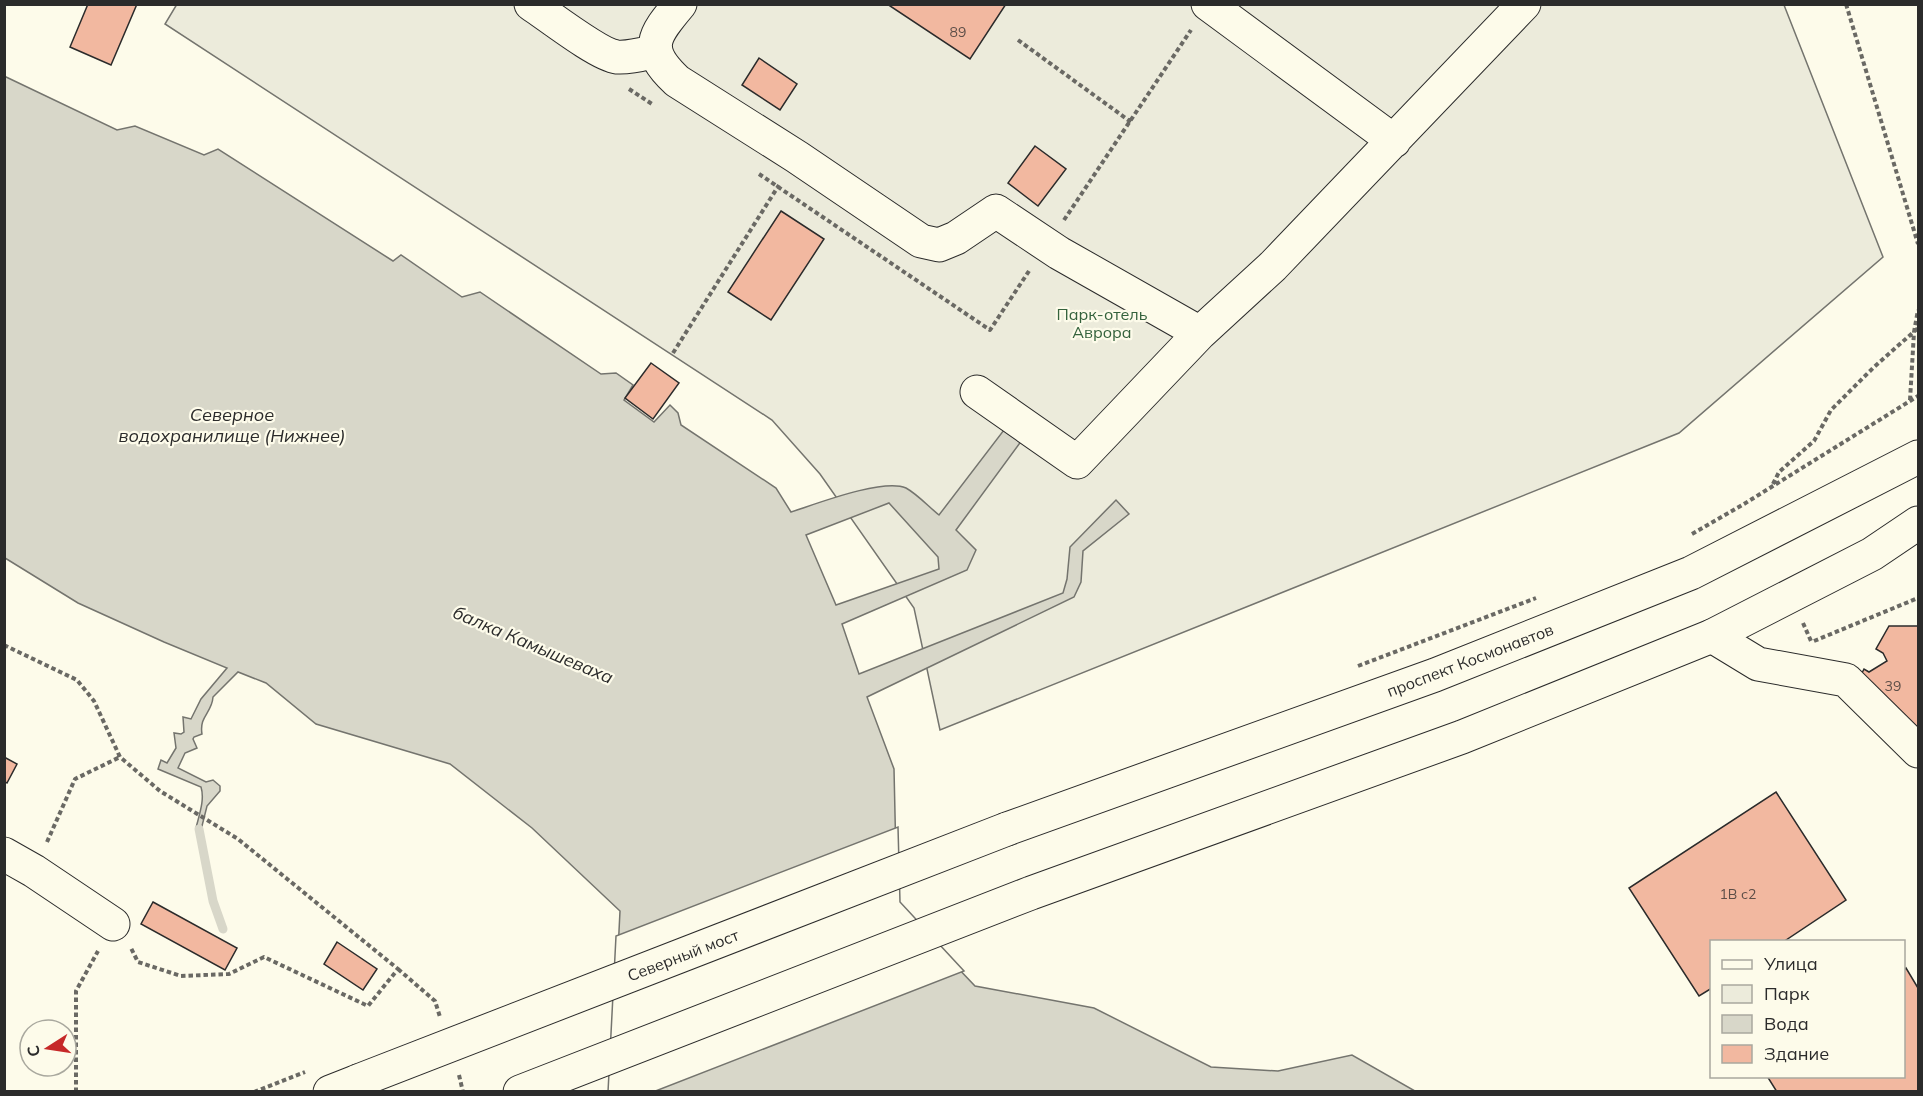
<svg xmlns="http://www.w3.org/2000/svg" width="1923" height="1096" font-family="Mulish,sans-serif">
  <rect width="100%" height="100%" fill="#fdfbea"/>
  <path fill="#ecebdb" stroke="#74746e" stroke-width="1.5" d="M177,4l1607,1 99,252 -204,176 -739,297 -26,-122 -94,-134 -48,-54 -607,-396z"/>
  <path fill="#d8d7c9" stroke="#74746e" stroke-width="1.5" fill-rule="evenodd" d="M4,76l113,54 18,-4 69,29 14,-6 175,112 8,-6 61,42 18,-5 121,82 15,-1 17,12 -9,15 30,22 16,-17 8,8 3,12 95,63 15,24c25,-8 92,-34 115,-24 11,6 23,19 33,27l68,-89 15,14 -66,90 20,20 -9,20 -125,54 17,50 204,-81 4,-14 3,-32 46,-47 13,14 -46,37 -2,31 -7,15 -207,100 27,72 3,135 78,82 119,22 117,59 67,4 74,-16 63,36h-804l9,-180 -88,-83 -82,-64 -134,-40 -50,-41 -28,-11 -25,25c-1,16 -14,19 -11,37l-8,3 -1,2 4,9 -12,5 -7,15 28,14 7,-2 7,6v5l-13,15 -6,24 -5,-2c3,-13 9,-28 5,-41l-43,-18 3,-9 6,3 9,-15 -2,-15 7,1 3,-2 -1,-15 8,2 10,-20 26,-31 -63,-26 -86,-39 -73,-45zM889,503l49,54 1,12 -103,36 -30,-70z"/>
  <path fill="#fdfbea" stroke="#74746e" stroke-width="1.5" d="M898,827l2,75 64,69 -311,121h-45l8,-156z"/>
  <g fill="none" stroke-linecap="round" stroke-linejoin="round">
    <path stroke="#d8d7c9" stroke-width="9" d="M199,829l14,72 10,28"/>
  </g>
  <path fill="#f2b8a0" stroke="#2b2b2b" stroke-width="1.5" d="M88,4h49l-26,61 -41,-18z
    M887,4h119l-36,55z
    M759,58l38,26 -17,26 -38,-25z
    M1035,146l31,23 -28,37 -30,-23z
    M781,211l43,28 -53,81 -43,-28z
    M651,363l28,20 -26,36 -28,-21z
    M1889,626h29v106l-57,-57 3,-6 5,3 18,-11 -4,-8 -7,-4z
    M4,757l13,7 -10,19 -3,-2z
    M1776,792l70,108 -63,42h-71v46l-13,8 -70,-108z
    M153,902l84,46 -12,22 -84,-46z
    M337,942l40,27 -14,21 -39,-26z
    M1906,968l12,20v104h-141l-10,-16h137v-106z"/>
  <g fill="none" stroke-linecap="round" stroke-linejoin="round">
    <defs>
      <path id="minor" d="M531,4c18,12 68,51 86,53 13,1 26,-3 38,-6
        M680,4c-27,32 -37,45 -3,77l120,76 124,84 18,4 17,-7 40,-27 63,42 141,80
        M1208,4l186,137
        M977,392l100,70 123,-129 73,-67 251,-262
        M1712,636l46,28 88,16 72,71
        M4,854l30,17 79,53"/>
      <path id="major" d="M1007,829l428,-154 256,-102 227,-116
        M330,1092l28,-11
        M520,1092l511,-199 431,-156 250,-101 160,-82 46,-31"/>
    </defs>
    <use href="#minor" stroke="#2b2b2b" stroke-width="35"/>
    <use href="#major" stroke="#2b2b2b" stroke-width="35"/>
    <path stroke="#6a6964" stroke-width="4" stroke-dasharray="4.5 3" stroke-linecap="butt" d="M1846,4l72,240
      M1018,40l113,82
      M629,89l23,15
      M759,174l231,156 39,-59
      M1064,220l127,-190
      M673,353l106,-168
      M1910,400l4,-68 4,-22
      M1773,484l6,-12 35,-31 17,-31 42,-42 45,-40
      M1692,534l52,-30 174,-108
      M1803,623l8,18
      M1814,641l104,-43
      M4,645l73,35 17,21 26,56 40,34 78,48 160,130 -30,37 -104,-49 -35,17 -48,2 -43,-14 -7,-14
      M1358,666l178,-68
      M47,842l28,-63 45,-22
      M398,969l37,32 5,16
      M459,1075l4,17
      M76,1092v-101l22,-40
      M254,1092l51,-20"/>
    <use href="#minor" stroke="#fdfbea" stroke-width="33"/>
    <use href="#major" stroke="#fdfbea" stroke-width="33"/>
    <defs>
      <path id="major-bridge" d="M358,1081l649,-252"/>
    </defs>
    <use href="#major-bridge" stroke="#2b2b2b" stroke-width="35" stroke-linecap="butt"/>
    <use href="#major-bridge" stroke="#fdfbea" stroke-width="33"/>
  </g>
  <g text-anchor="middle" stroke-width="4.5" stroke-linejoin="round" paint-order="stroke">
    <g font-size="14" fill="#5d4e48">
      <text x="958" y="37">89</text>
      <text x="1893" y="691">39</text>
      <text x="1738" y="899">1В с2</text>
    </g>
    <g font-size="16" fill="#34623c" stroke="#fdfbea">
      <text x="1102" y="320">Парк-отель<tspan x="1102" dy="18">Аврора</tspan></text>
    </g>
    <g font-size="16" fill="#2b2b2b" stroke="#fdfbea">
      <text transform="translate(1470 660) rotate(-21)" y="6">проспект Космонавтов</text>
      <text transform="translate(683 955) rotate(-21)" y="6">Северный мост</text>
    </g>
    <g font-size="18" font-style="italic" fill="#2b2b2b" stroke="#fdfbea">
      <text x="232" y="421">Северное<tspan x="232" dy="21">водохранилище (Нижнее)</tspan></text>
      <text transform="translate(533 645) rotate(23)" y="6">балка Камышеваха</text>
    </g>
  </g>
  <rect width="1923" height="1096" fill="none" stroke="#2b2b2b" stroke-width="12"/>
  <rect x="1710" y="940" width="195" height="138" fill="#fdfbea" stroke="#a9a89e" stroke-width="1.5"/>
  <rect x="1722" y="960" width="30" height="9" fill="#fdfbea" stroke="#a9a89e" stroke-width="1.5"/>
  <text x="1764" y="970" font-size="18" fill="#2b2b2b">Улица</text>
  <rect x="1722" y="985" width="30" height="18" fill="#ecebdb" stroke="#a9a89e" stroke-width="1.5"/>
  <text x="1764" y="1000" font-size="18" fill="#2b2b2b">Парк</text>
  <rect x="1722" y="1015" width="30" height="18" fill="#d8d7c9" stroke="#a9a89e" stroke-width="1.5"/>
  <text x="1764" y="1030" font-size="18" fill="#2b2b2b">Вода</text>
  <rect x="1722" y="1045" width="30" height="18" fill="#f2b8a0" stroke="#a9a89e" stroke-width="1.5"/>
  <text x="1764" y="1060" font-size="18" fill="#2b2b2b">Здание</text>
  <g transform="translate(48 1048) rotate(258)"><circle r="28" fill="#fdfbea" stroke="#a9a89e" stroke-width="1.5"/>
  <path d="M0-4.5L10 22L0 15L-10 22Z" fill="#c62828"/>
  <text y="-9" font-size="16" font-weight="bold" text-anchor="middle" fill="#2b2b2b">С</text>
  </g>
</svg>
